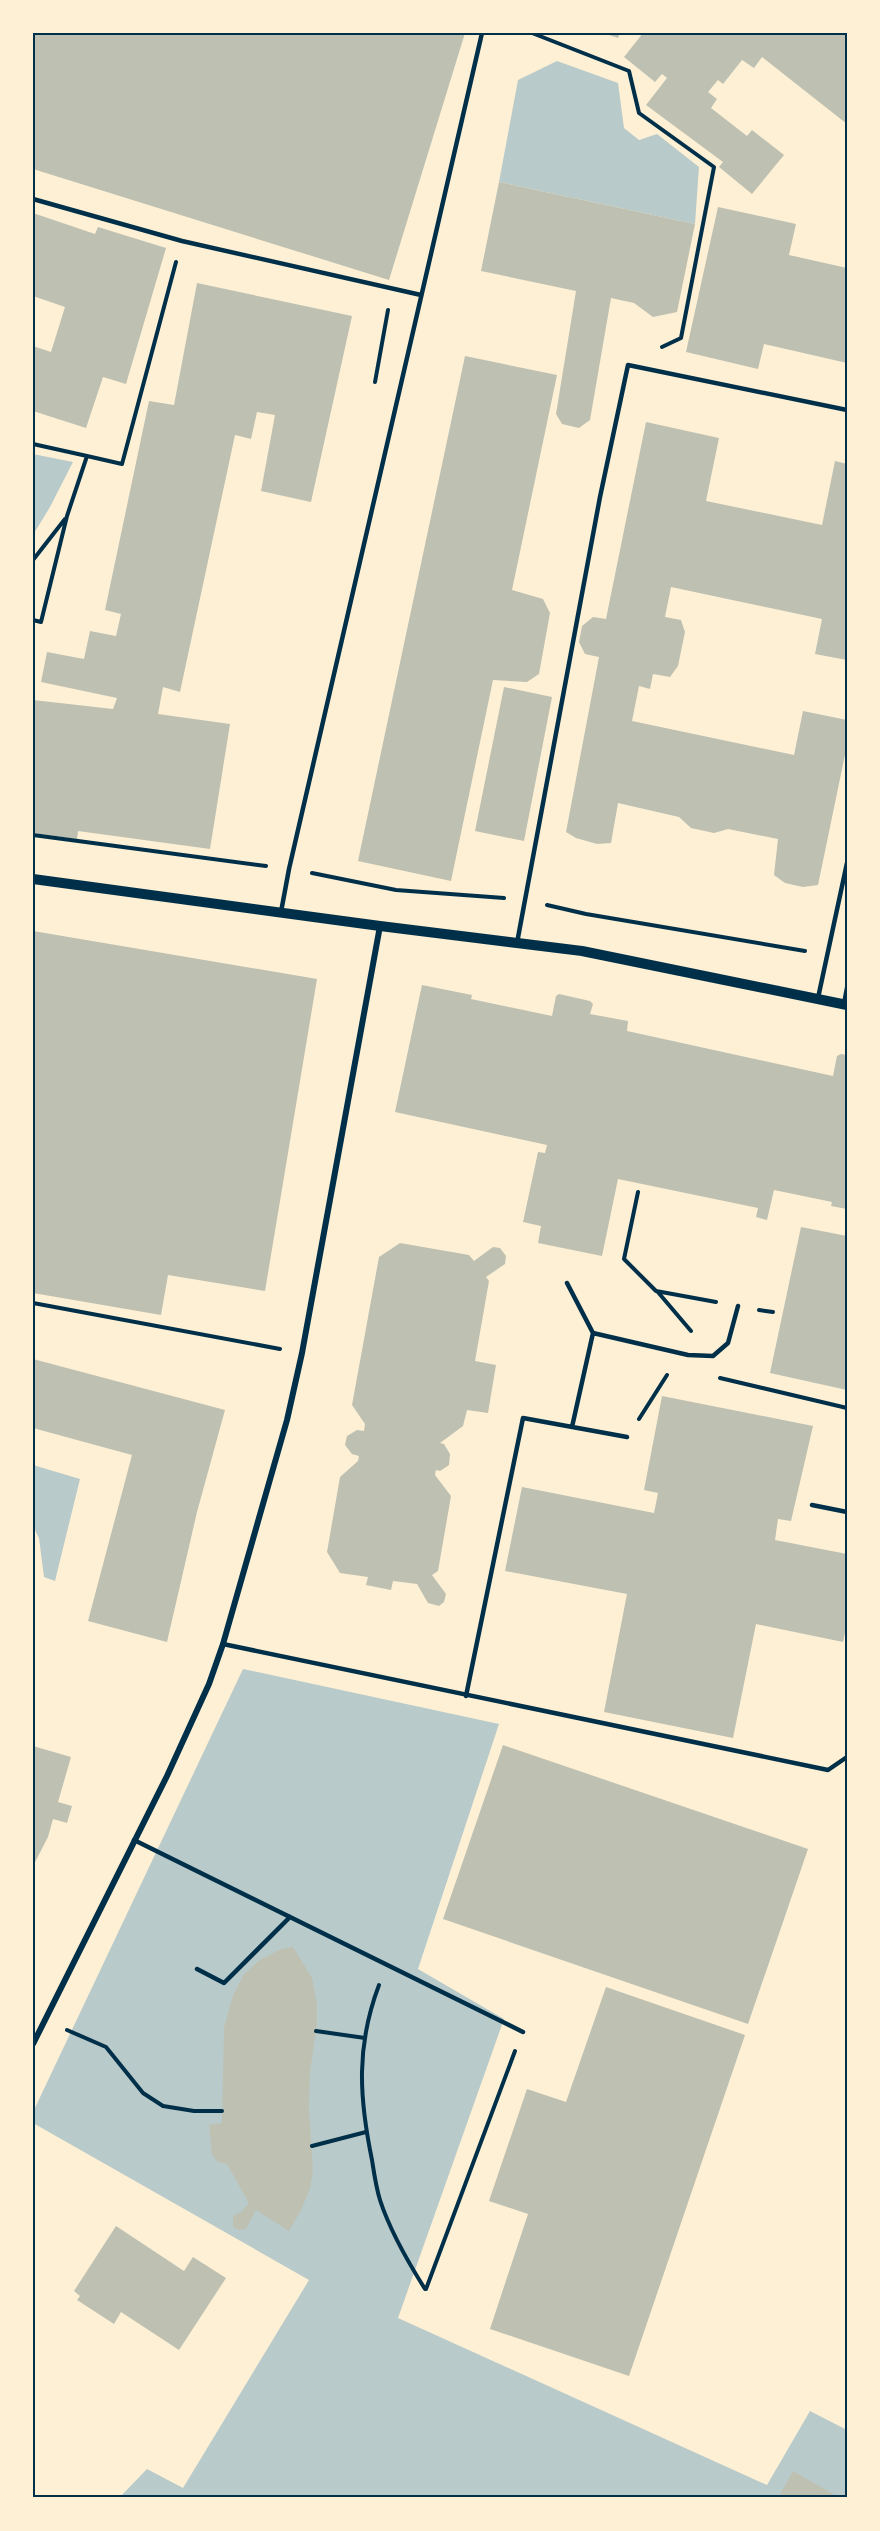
<svg xmlns="http://www.w3.org/2000/svg" width="880" height="2531" font-family="'Open Sans',sans-serif">
  <rect width="100%" height="100%" fill="#fdf0d5"/>
  <path fill="#b9caca" d="M557,61l61,22 6,45 15,12 18,-6 42,33 -4,57 -196,-42 19,-102z
    M33,454l40,8 -23,45 -17,28z
    M33,1465l47,14 -25,102 -11,-4 -5,-39 -6,-12z
    M243,1669l256,55 -81,245 86,50 -106,299 369,167 43,-74 37,19v68h-728l28,-29 36,19 126,-208 -276,-157v-11z"/>
  <path fill="#bec0b2" d="M33,33h432l-76,247 -356,-111z
    M603,33h17l-2,5z
    M643,33h204v91l-85,-67 -8,11 -12,-8 -19,24 -5,-4 -10,12 9,7 -6,9 36,28 5,-6 32,25 -32,39 -33,-27 4,-5 -77,-57 21,-27 -5,-4 -7,8 -31,-25z
    M499,182l196,42 -18,88 -24,5 -19,-14 -23,-5 -21,122 -11,8 -17,-4 -6,-10 20,-123 -95,-20z
    M718,207l78,17 -7,31 58,13v95l-83,-19 -6,25 -72,-17z
    M33,213l62,21 3,-7 68,21 -40,136 -23,-7 -17,51 -53,-17v-65l18,6 14,-45 -32,-11z
    M197,283l155,33 -41,186 -50,-11 14,-76 -18,-3 -6,27 -16,-4 -55,257 -17,-5 -5,27 72,10 -20,125 -132,-18 -1,8 -44,-6v-133l80,9 4,-11 -76,-16 6,-30 37,7 6,-28 26,5 5,-22 -16,-4 44,-209 25,4z
    M465,356l92,19 -45,215 31,9 7,14 -11,61 -12,8 -34,-2 -42,201 -93,-20z
    M646,422l73,16 -13,63 116,24 13,-64 12,3v196l-32,-6 7,-35 -151,-32 -6,30 16,3 4,12 -7,34 -8,11 -17,-3 -3,15 -11,-3 -7,35 162,34 9,-44 44,9v25l-29,140 -15,2 -18,-4 -11,-8 4,-36 -50,-10 -14,4 -23,-5 -12,-11 -61,-14 -7,40 -14,1 -21,-6 -10,-6 33,-175 -14,-3 -6,-12 3,-16 11,-9 13,2z
    M504,687l48,10 -28,144 -49,-10z
    M33,931l284,48 -52,312 -97,-16 -7,40 -128,-22z
    M422,985l50,10 -1,4 81,17 4,-20 3,-2 31,7 3,3 -3,10 38,7 -1,10 206,45 4,-20 4,-2 6,1v154l-16,-3 1,-4 -58,-12 -7,30 -11,-3 2,-9 -140,-29 -16,77 -64,-13 3,-17 -18,-4 15,-70 7,1 2,-8 -152,-33z
    M801,1227l46,9v154l-77,-17z
    M400,1243l69,12 5,6 19,-14 7,1 6,8 -1,8 -19,13 3,4 -14,80 21,4 -8,48 -21,-3 -4,16 -23,17 4,1 6,10 -1,11 -9,6 -4,-1 -1,5 16,21 -13,75 -6,4 14,19 -2,8 -5,4 -11,-3 -11,-19 -24,-3 -2,9 -25,-5 2,-8 -28,-4 -13,-21 13,-75 18,-16 1,-5 -7,-2 -7,-9 2,-9 10,-6 7,1 1,-7 -13,-19 27,-148z
    M33,1359l192,51 -28,102 -30,130 -79,-21 44,-166 -99,-27z
    M662,1396l151,30 -22,95 -13,-2 -3,21 72,14v69l-4,19 -87,-18 -23,114 -129,-26 23,-118 -122,-23 17,-84 132,26 4,-20 -14,-3z
    M503,1745l305,104 -60,175 -305,-105z
    M33,1746l38,11 -13,45 14,4 -5,17 -14,-4 -5,18 -15,29z
    M293,1947l19,31 5,26v20l-7,48 -1,36 4,62 -3,19 -9,21 -12,21 -33,-21 -10,19 -7,1 -6,-3v-11l8,-4 8,-9 -22,-39 -9,-2 -6,-7 -3,-30 13,-2 2,-95 9,-33 11,-21 16,-14 21,-11z
    M606,1987l139,48 -116,341 -139,-47 38,-115 -39,-13 38,-112 39,13z
    M116,2226l68,45 9,-14 33,21 -47,72 -58,-38 -7,12 -37,-24 3,-4 -6,-5z
    M793,2471l47,27h-62z"/>
  <g fill="none" stroke-linecap="round" stroke-linejoin="round">
    <path stroke="#003049" stroke-width="4" d="M532,33l97,38 10,42 75,54 -33,171 -19,9
      M375,382l13,-72
      M33,444l54,12
      M33,560l32,-41
      M33,620l8,2 26,-106 20,-60 35,8 54,-202
      M33,835l233,31
      M312,873l84,17 108,8
      M547,905l39,9 219,37
      M638,1192l-14,67 32,32 60,11
      M657,1291l34,40
      M33,1303l247,46
      M759,1310l14,2
      M720,1378l127,30
      M639,1419l28,-44
      M379,1985c-23,61 -20,112 -7,175 2,13 4,27 8,40 10,31 28,62 45,89
      M67,2030l39,17 37,46 20,13 31,5h28
      M316,2031l49,7
      M312,2146l54,-14
      M426,2289l89,-238"/>
    <path stroke="#003049" stroke-width="4.5" d="M33,199l149,42 239,54
      M281,912l8,-43 193,-836
      M517,943l83,-446 28,-132 219,45
      M818,998l29,-135
      M844,1004l3,-16
      M567,1283l26,50
      M572,1427l21,-94 95,22 25,1 15,-13 10,-37
      M812,1505l35,7
      M223,1644l605,126 19,-13
      M466,1696l57,-278 104,19
      M134,1840l389,192
      M197,1969l27,14 66,-66"/>
    <path stroke="#003049" stroke-width="6" d="M33,2044l134,-268 42,-92 14,-40 64,-224 15,-67 78,-427"/>
    <path stroke="#003049" stroke-width="10" d="M33,879l347,47 202,25 265,54"/>
  </g>
  <rect width="880" height="2531" fill="none" stroke="#fdf0d5" stroke-width="69"/>
  <rect x="34" y="34" width="812" height="2462" fill="none" stroke="#003049" stroke-width="2"/>
</svg>
